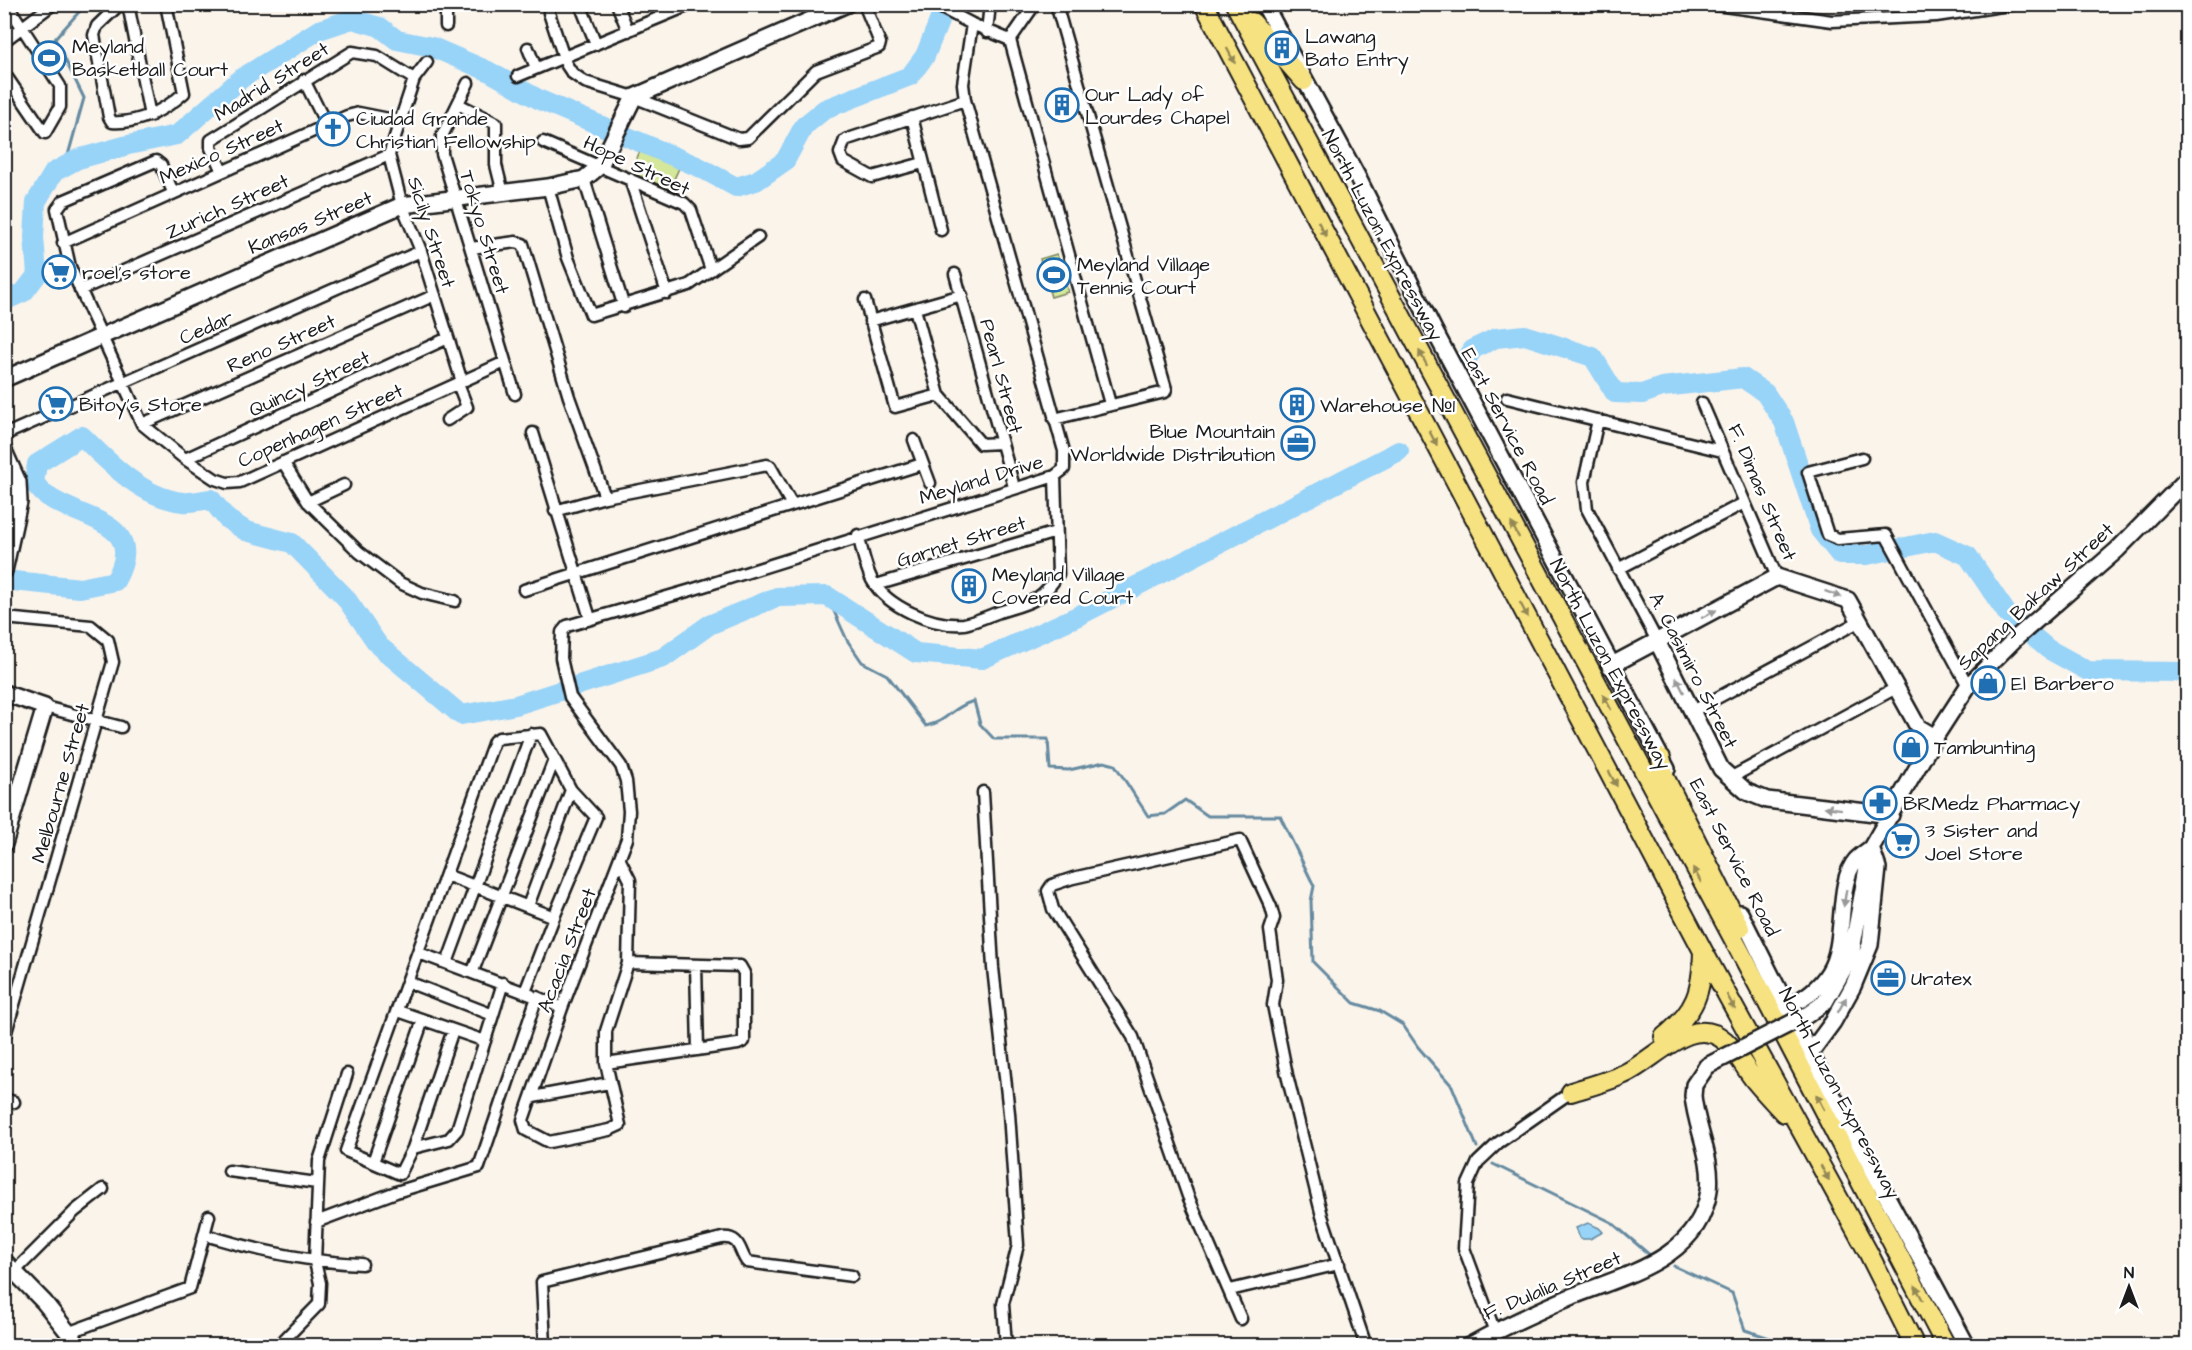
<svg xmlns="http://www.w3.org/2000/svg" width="2192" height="1350" font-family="'Architects Daughter',sans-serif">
  <rect width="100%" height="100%" fill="#faf4eb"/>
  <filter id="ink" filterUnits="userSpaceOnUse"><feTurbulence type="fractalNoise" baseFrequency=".0167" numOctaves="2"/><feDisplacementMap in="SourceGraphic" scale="12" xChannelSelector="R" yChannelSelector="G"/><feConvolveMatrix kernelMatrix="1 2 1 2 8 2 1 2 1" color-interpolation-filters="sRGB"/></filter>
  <g filter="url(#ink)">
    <path fill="#d4e79b" stroke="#78825c" stroke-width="1.5" d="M641,149l39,17 -11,24 -39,-17z
      M1057,254l11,38 -17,5 -11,-38z"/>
    <path fill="#98d3f8" stroke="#668aa0" stroke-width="1.5" d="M1588,1223l11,5 4,4 -13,7h-10l-4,-11z"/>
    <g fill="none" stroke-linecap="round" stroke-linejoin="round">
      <path stroke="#668aa0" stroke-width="3" d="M65,166l19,-68 -29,-59 31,-35
        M827,596l20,44 15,22 25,13 39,51c23,-5 24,-18 48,-25l6,23 14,15h54l2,30 19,1 35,-8 11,3 33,51 17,-2 20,-14 23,16h72l34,70 -3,15 2,61 41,41 26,8 23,14 15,22 34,39 25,61
        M1493,1164l118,58 41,35
        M1674,1266l58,27 13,37 34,11 28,-2 15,7"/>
      <path stroke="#98d3f8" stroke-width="20" d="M4,301l20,-9 13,-17 -3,-38 2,-35 18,-30 24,-13 50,-14 49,-10 65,-57 77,-48 33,-11 28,8 17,13 35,7 56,24 52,29 159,67 37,20 20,-6 29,-20 19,-35 21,-17 85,-33 15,-20 21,-52
        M1465,362l8,-13 23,-11 29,-3 68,22 22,36 27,1 20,-7 81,-9 22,15 19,29 36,108 20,25h27l68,-14 33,15 40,59 40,34 40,22 100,1
        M4,580l76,8 35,-7c34,-60 -33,-60 -68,-85 -5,-3 -9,-9 -13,-13l3,-19 45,-28c27,27 61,62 101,66 8,1 19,-2 28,-3l16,20 19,12 46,12 53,54 34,49 82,69 55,-10 147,-47 46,-33 68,-28 50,-1 89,57 66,6 96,-43 321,-165"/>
      <defs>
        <path id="street" d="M120,4l-23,22 -3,9 15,82 3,5c26,2 53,-12 72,-29l-18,-89
          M128,4l22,112
          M580,4l16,40
          M617,4l11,27
          M934,4l38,20 38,16
          M1709,4l123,17 104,-5 79,-12
          M549,13l17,51 6,9 13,9 49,15 105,42 9,-1 68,-67 63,-24 1,-4 -16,-39
          M446,26v-22
          M987,32l3,-28
          M1010,40l100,364
          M1010,40l25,-36
          M4,41l49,-37
          M528,48l8,20
          M427,62l-13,17 -25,76 13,50 19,46 41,131
          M4,73l41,60 15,-26v-21l-53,-82
          M518,76l174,-72
          M304,80l22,44
          M468,83l-26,53v18l73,240
          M458,104l38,19v42l7,28
          M912,117l29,113
          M543,142l141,61 7,7 20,60
          M923,163l-51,14 -29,-16 -3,-8 5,-13 120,-40
          M222,171l-11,-23v-8l141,-88 25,4 37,23
          M584,179l40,128
          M630,179l37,114
          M548,187l20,71 23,57 98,-30 69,-48
          M173,192l-12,-27 -5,-4 -93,40 -6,8 13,58 72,157 43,35 30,20 12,4 13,-1 265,-120
          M63,243l284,-127 12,-3 40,8
          M471,248l45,-6 7,2 46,153 36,100
          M955,274l59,213
          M80,290l309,-135
          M865,300l30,107 44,-12
          M915,309l24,86 42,49 20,-1
          M870,321l92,-26
          M1507,398l215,53
          M1702,403l75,174
          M1054,419l111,-27 1,-3 -110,-385
          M447,420l20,-13 -9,-23
          M1598,420l-14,62 3,27 70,132
          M142,424l293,-129
          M533,433l57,185
          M4,435l417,-184
          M914,440l16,43
          M1862,458l-54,14 20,63 10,4 48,-4 82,151
          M185,459l263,-121
          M283,462l25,40 51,50 41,31 22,10 33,8
          M308,502l36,-17
          M555,511l50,-14 162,-32 3,1 22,39
          M858,535c4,14 7,32 14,45 15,27 61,47 92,44 11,-2 24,-8 35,-12 29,-9 43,-10 59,-38l-3,-98
          M1618,569l126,-66
          M876,585l180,-53
          M524,590l398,-126
          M4,618l87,8 17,14 5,22 -109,377
          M45,707l76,20
          M1693,711l167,-90
          M1730,778l166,-90
          M983,792l10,176 16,145 9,132 -15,59 3,42
          M620,860l10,20 -2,83 -22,68v32l14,62 -11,5 -60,12 -23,-12 -3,-10 39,-112 65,-169 2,-28 -3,-30 -5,-15 -51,-69 -9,-39 1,-26 5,-6 124,-36 364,-114 9,-7v-18l-99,-351 -2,-16 9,-60
          M446,875l108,42 -29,75
          M528,906l43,-116
          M419,953l112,42
          M447,963l84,-229
          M696,965l2,85
          M473,971l81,-211
          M408,982l85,33
          M398,1011l87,30
          M453,1030l-40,118 -13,26 -54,-23 148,-410 5,-3 42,-4 30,56 25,27 -42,100
          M606,1063l132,-19 6,-3v-68l-4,-7 -112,-3
          M533,1097l76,-14
          M4,1099l10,3
          M413,1148l36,-9 8,-9 46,-147
          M373,1162l50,-142
          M229,1171l88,12
          M316,1222l80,-30 83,-25 58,-170 25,11
          M212,1237c50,15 98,25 150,27
          M15,1271l60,-60 28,-22
          M1230,1290l109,-26
          M1241,1319l-53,-123 -55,-159 -80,-128 -5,-18 4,-6 21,-7 167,-38 31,67 3,11 -4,12 7,50 -4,25 14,70 35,141 44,130
          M70,1332l120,-44 19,-72
          M1495,1332l-31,-84 4,-64 10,-22 20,-19 73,-51
          M278,1346l41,-42 1,-21 -5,-21 4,-101 28,-87
          M545,1346l-3,-64 180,-44c19,-2 17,14 25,24l105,14"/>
        <path id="secondary" d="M1264,4l93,172 78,156 232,437
          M4,379l398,-174 146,-18 36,-8 16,-13 34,-69 213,-93
          M4,451l14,31 1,20 -15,69
          M1657,641l64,128 26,23 20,8 124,15
          M1610,666l167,-89 71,23 70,127 17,10
          M4,693l41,14 -41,137
          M1740,913l70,140 157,293
          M1788,1008c16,-10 31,-19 41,-36 19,-29 6,-88 27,-112 4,-4 10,-8 15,-12l64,-111 33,-51 48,-48 101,-88 71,-72
          M1807,1015l18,-13 26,-46 19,-105
          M1810,1053l23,-31 20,-36 17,-41 8,-77 -7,-20
          M4,1261l40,41 35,44
          M1469,1346c34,-19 69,-35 104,-50 53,-21 127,-38 136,-106 4,-32 -13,-62 -16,-94l1,-11 13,-19"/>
        <path id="highway" d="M1204,4l499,947 165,301 47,94
          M1235,4l531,996 180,346
          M1252,22l52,59
          M1661,758l3,18 76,152
          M1664,1037c32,-26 38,-45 39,-86
          M1571,1092c19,-6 40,-11 57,-20 29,-15 66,-59 97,-31 13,12 20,28 31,41 9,11 19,21 28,31"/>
      </defs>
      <use href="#street" stroke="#1c1c1c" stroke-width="15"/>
      <use href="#secondary" stroke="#1c1c1c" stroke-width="20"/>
      <use href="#highway" stroke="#1c1c1c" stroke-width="22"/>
      <use href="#street" stroke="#fff" stroke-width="10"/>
      <use href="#secondary" stroke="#fff" stroke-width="15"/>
      <use href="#highway" stroke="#f7e281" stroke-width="18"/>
      <defs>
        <path id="secondary-bridge" d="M1707,1066l100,-51"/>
      </defs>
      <use href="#secondary-bridge" stroke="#1c1c1c" stroke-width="20" stroke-linecap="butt"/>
      <use href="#secondary-bridge" stroke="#fff" stroke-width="15"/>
    </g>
    <defs><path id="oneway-solid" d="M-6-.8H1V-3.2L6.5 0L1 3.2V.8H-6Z" transform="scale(1.5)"/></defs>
    <g fill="#948954">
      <use href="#oneway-solid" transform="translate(1231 56) rotate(62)"/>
      <use href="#oneway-solid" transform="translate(1322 229) rotate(62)"/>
      <use href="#oneway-solid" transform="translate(1423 358) rotate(-118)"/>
      <use href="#oneway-solid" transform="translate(1433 438) rotate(62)"/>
      <use href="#oneway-solid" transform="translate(1515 530) rotate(-118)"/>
      <use href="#oneway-solid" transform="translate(1524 610) rotate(62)"/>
      <use href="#oneway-solid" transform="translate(1607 702) rotate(-118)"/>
      <use href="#oneway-solid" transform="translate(1613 779) rotate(62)"/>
      <use href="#oneway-solid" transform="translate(1697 875) rotate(-119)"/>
      <use href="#oneway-solid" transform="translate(1731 1002) rotate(61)"/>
      <use href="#oneway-solid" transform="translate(1820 1102) rotate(-118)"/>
      <use href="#oneway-solid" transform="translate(1825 1173) rotate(61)"/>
      <use href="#oneway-solid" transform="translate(1919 1293) rotate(-117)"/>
    </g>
    <g fill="#999">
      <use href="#oneway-solid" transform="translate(1833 594) rotate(20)"/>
      <use href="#oneway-solid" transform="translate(1709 614) rotate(-28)"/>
      <use href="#oneway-solid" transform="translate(1680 685) rotate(-117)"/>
      <use href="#oneway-solid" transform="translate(1833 808) rotate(-173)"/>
      <use href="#oneway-solid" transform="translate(1845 898) rotate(99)"/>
      <use href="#oneway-solid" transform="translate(1842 1005) rotate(-61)"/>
    </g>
  </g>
  <defs>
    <symbol id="building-ring" viewBox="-11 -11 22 22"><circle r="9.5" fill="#fff" stroke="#1f6fb2" stroke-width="1.5"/><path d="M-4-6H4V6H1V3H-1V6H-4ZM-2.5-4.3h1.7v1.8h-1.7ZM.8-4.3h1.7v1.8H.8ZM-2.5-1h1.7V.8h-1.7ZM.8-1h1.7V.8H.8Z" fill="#1f6fb2"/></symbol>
    <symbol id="stadium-ring" viewBox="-11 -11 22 22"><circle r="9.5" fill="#fff" stroke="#1f6fb2" stroke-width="1.5"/><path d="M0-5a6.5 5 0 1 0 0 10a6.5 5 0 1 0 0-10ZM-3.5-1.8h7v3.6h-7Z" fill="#1f6fb2"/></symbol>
    <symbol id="church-ring" viewBox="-11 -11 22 22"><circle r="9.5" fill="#fff" stroke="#1f6fb2" stroke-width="1.5"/><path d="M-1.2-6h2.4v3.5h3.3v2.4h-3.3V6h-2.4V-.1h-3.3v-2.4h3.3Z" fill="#1f6fb2"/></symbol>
    <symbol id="supermarket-ring" viewBox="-11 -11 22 22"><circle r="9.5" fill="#fff" stroke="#1f6fb2" stroke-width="1.5"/><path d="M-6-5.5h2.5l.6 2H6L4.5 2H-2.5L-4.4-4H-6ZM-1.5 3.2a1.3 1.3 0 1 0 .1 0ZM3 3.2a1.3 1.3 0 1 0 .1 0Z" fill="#1f6fb2"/></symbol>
    <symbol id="office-ring" viewBox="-11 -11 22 22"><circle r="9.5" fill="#fff" stroke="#1f6fb2" stroke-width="1.5"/><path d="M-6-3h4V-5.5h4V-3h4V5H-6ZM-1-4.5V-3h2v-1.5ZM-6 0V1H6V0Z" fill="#1f6fb2"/></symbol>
    <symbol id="shop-ring" viewBox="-11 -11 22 22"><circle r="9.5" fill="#fff" stroke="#1f6fb2" stroke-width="1.5"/><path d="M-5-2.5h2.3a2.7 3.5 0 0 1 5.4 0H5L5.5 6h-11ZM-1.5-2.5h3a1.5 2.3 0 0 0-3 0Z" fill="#1f6fb2"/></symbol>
    <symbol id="pharmacy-ring" viewBox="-11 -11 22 22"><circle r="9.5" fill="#fff" stroke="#1f6fb2" stroke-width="1.5"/><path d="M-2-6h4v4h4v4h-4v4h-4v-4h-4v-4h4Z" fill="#1f6fb2"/></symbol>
  </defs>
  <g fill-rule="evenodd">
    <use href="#building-ring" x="1263" y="29" width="38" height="38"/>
    <use href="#stadium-ring" x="30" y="39" width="38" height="38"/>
    <use href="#building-ring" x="1043" y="86" width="38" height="38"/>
    <use href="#church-ring" x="314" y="110" width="38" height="38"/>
    <use href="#supermarket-ring" x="40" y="253" width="38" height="38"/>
    <use href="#stadium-ring" x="1035" y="256" width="38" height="38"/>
    <use href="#supermarket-ring" x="37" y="385" width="38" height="38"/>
    <use href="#building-ring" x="1278" y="386" width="38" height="38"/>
    <use href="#office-ring" x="1279" y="424" width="38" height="38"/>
    <use href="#building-ring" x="950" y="567" width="38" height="38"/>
    <use href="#shop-ring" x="1969" y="664" width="38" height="38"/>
    <use href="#shop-ring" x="1892" y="728" width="38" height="38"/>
    <use href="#pharmacy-ring" x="1861" y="784" width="38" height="38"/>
    <use href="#supermarket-ring" x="1883" y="822" width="38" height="38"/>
    <use href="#office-ring" x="1869" y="959" width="38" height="38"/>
  </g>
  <g text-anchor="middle" stroke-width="5" stroke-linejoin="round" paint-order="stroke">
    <g font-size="20" fill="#1c1c1c" stroke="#fff" text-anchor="start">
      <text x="1305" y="43">Lawang<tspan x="1305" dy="23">Bato Entry</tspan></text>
      <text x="72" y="53">Meyland<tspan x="72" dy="23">Basketball Court</tspan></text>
      <text x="1085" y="101">Our Lady of<tspan x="1085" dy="23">Lourdes Chapel</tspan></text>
      <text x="356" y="125">Ciudad Grande<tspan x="356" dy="23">Christian Fellowship</tspan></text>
      <text x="1077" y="271">Meyland Village<tspan x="1077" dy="23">Tennis Court</tspan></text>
      <text x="82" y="279">roel's store</text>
      <text x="79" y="411">Bitoy's Store</text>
      <text x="1320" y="412">Warehouse №1</text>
      <text x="1275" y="438" text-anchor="end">Blue Mountain<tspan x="1275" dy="23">Worldwide Distribution</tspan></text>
      <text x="992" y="581">Meyland Village<tspan x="992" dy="23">Covered Court</tspan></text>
      <text x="2011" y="690">El Barbero</text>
      <text x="1934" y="754">Tambunting</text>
      <text x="1903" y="810">BRMedz Pharmacy</text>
      <text x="1925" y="837">3 Sister and<tspan x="1925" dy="23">Joel Store</tspan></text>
      <text x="1911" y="985">Uratex</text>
    </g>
    <g font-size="20" fill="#1c1c1c" stroke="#fff">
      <text transform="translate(271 81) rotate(-32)" y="7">Madrid Street</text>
      <text transform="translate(221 151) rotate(-24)" y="7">Mexico Street</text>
      <text transform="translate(637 165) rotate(25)" y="7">Hope Street</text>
      <text transform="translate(227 206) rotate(-24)" y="7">Zurich Street</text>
      <text transform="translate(310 222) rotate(-23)" y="7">Kansas Street</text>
      <text transform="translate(432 232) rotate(72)" y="7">Sicily Street</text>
      <text transform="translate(485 232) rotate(73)" y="7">Tokyo Street</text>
      <text transform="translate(1383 235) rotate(62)" y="7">North Luzon Expressway</text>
      <text transform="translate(206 327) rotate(-24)" y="7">Cedar</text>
      <text transform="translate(281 343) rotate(-24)" y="7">Reno Street</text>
      <text transform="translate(1002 376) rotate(75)" y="7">Pearl Street</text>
      <text transform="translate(309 383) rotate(-25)" y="7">Quincy Street</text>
      <text transform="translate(320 425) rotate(-24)" y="7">Copenhagen Street</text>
      <text transform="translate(1508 426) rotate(62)" y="7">East Service Road</text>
      <text transform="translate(981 479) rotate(-17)" y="7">Meyland Drive</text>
      <text transform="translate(1763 492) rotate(67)" y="7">F. Dimas Street</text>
      <text transform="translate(961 541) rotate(-17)" y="7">Garnet Street</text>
      <text transform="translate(2035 596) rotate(-43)" y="7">Sapang Bakaw Street</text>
      <text transform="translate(1611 664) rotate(62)" y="7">North Luzon Expressway</text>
      <text transform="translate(1694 670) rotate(63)" y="7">A. Casimiro Street</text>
      <text transform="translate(60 783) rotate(-74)" y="7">Melbourne Street</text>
      <text transform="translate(1735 857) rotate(63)" y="7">East Service Road</text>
      <text transform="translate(566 950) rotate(-69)" y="7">Acacia Street</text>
      <text transform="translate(1840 1093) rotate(62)" y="7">North Luzon Expressway</text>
      <text transform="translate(1552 1285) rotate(-23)" y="7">F. Dulalia Street</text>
    </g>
  </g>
  <rect width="2192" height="1350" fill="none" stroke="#fff" stroke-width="24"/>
  <rect x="12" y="12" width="2168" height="1326" fill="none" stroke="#1c1c1c" stroke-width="2" filter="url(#ink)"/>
  <g transform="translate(2129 1287)" stroke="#ffffff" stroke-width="4.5" paint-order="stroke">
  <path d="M0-4.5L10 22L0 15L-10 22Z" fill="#1c1c1c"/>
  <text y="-9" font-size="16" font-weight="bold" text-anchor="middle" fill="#1c1c1c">N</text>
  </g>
</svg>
